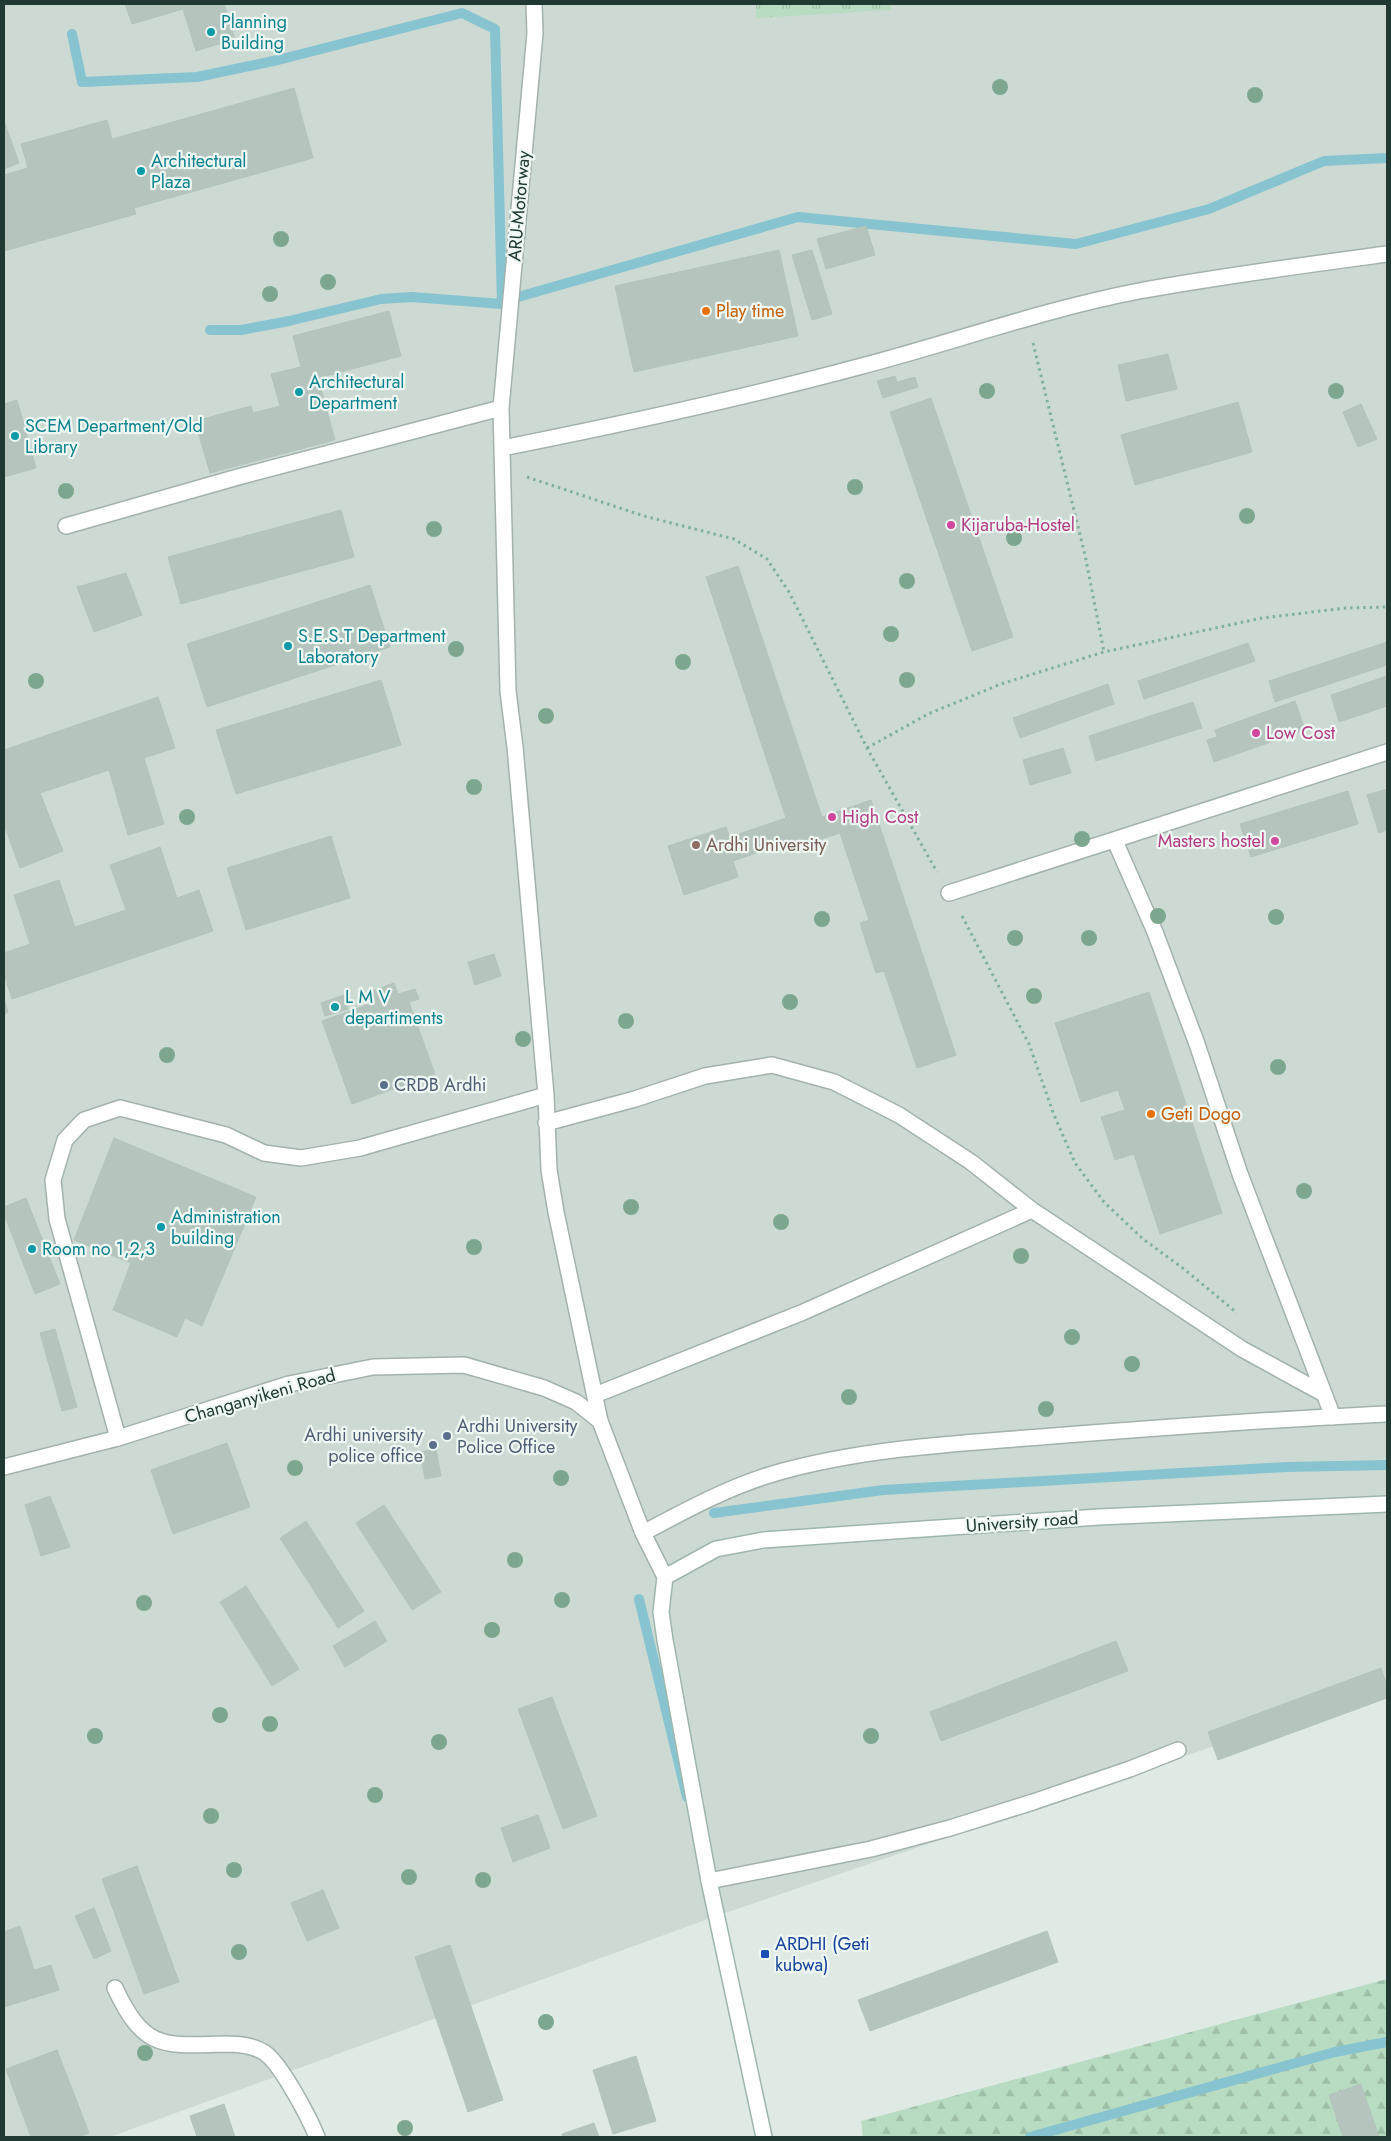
<svg xmlns="http://www.w3.org/2000/svg" width="1391" height="2141" font-family="Jost,sans-serif">
  <defs>
    <pattern id="forest-firs" width="22" height="20" patternUnits="userSpaceOnUse" patternTransform="scale(1.25)"><rect width="22" height="20" fill="#b8dcc2"/><path d="M5 1l3.5 6h-7zM16 11l3.5 6h-7z" fill="#9ebea7"/></pattern>
    <pattern id="park-tufts" width="24" height="20" patternUnits="userSpaceOnUse" patternTransform="scale(1.25)"><rect width="24" height="20" fill="#b8dcc2"/><path d="M3 7l-1-3M5 7V3M7 7l1-3M15 17l-1-3M17 17v-4M19 17l1-3" fill="none" stroke="#9ebea7"/></pattern>
  </defs>
  <rect width="100%" height="100%" fill="#dfeae5"/>
  <path fill="#cddad4" d="M4,4h1383v1683l-679,232 -598,218h-106z"/>
  <path fill="url(#forest-firs)" d="M1387,1979v158h-524l-2,-16z"/>
  <path fill="url(#park-tufts)" d="M756,4h135v6l-135,8z"/>
  <g fill="none" stroke-linecap="round" stroke-linejoin="round">
    <path stroke="#87c4d0" stroke-width="10" d="M72,34l10,48 115,-5 81,-17 184,-47 33,16 7,275 -90,-7 -31,2 -92,22 -48,9h-31
      M511,299l287,-82 278,27 133,-35 115,-48 63,-3
      M714,1513l169,-23 404,-23 100,-2
      M639,1599l48,198
      M1030,2137l305,-85 52,-10"/>
  </g>
  <path fill="#b5c5be" stroke="#b2c4bc" d="M125,4h99l11,35 -39,12 -13,-42 -51,15z
    M294,88l19,70 -179,50 2,6 -132,37v-76l24,-7 -7,-24 86,-24 5,19z
    M4,121l15,42 -15,6z
    M866,226l9,29 -49,14 -9,-30z
    M779,250l19,86 -164,36 -19,-86z
    M812,250l20,64 -20,6 -20,-65z
    M389,311l12,45 -83,22 17,62 -125,33 -15,-52 56,-15 2,7 27,-7 -9,-32 30,-7 -8,-31z
    M1168,354l9,35 -51,12 -8,-36z
    M895,376l2,6 18,-5 3,10 -35,11 -6,-17z
    M931,398l82,239 -41,14 -82,-239z
    M17,400l19,68 -32,9v-73z
    M1238,402l14,50 -117,33 -14,-50z
    M1361,404l16,35 -19,8 -15,-35z
    M341,510l13,47 -173,47 -13,-47z
    M738,566l84,251 49,-17 85,255 -39,13 -33,-97 -8,2 -16,-50 9,-3 -29,-87 -47,15 -2,-7 -58,20 5,16 -54,18 -16,-49 58,-19 4,10 56,-19 -80,-241z
    M126,573l16,42 -48,17 -17,-45z
    M370,585l20,62 -183,60 -20,-63z
    M1387,642v23l-112,37 -6,-21z
    M1248,643l7,18 -111,38 -6,-18z
    M1387,676v30l-48,16 -8,-27z
    M381,680l20,65 -165,49 -20,-64z
    M1108,684l6,20 -94,34 -7,-20z
    M158,697l17,51 -31,10 20,66 -36,11 -19,-65 -69,23 23,58 -43,17 -16,-43v-75z
    M1295,701l10,29 -91,32 -7,-22 10,-3 -2,-7z
    M1193,702l9,26 -106,33 -7,-25z
    M1063,748l8,25 -41,12 -7,-25z
    M1387,789v41l-8,3 -12,-38z
    M1348,791l10,33 -107,33 -11,-33z
    M331,836l19,62 -104,32 -19,-62z
    M160,847l17,51 22,-8 14,41 -201,68 -8,-25v-21l26,-9 -16,-49 45,-15 16,47 51,-17 -16,-45z
    M494,954l7,22 -26,9 -7,-23z
    M394,983l4,11 17,-5 4,10 -10,3 26,72 -83,30 -30,-83 53,-19 -3,-11z
    M1149,992l73,221 -62,21 -26,-80 -19,6 -14,-43 24,-7 -7,-20 -37,12 -26,-79z
    M344,995l4,14 -23,7 -4,-13z
    M4,998l4,14 -4,2z
    M114,1138l142,59 -54,129 -17,-8 -8,19 -64,-27 18,-47 -57,-23z
    M26,1198l34,86 -25,10 -31,-80v-7z
    M55,1329l22,78 -15,4 -22,-78z
    M227,1443l23,64 -77,27 -22,-64z
    M436,1449l5,27 -16,3 -5,-27z
    M50,1496l20,51 -29,9 -16,-51z
    M384,1505l57,87 -29,18 -56,-87z
    M306,1521l58,90 -26,17 -58,-90z
    M246,1586l53,83 -27,17 -52,-84z
    M375,1621l12,20 -42,26 -12,-21z
    M1116,1641l12,30 -187,70 -11,-29z
    M1381,1668l6,18v12l-169,62 -10,-28z
    M552,1697l45,119 -34,13 -45,-120z
    M538,1815l12,33 -37,14 -12,-34z
    M137,1866l42,116 -35,12 -42,-115z
    M323,1890l16,38 -32,13 -16,-38z
    M94,1908l17,43 -17,8 -19,-43z
    M20,1926l14,44 17,-5 8,25 -55,17v-75z
    M1047,1931l11,31 -188,69 -12,-31z
    M450,1945l53,155 -35,12 -53,-155z
    M57,2050l32,83 -11,4h-47l-25,-68z
    M636,2056l20,65 -43,13 -20,-64z
    M1361,2084l18,53h-36l-14,-42z
    M224,2104l11,33h-38l-7,-21z
    M594,2123l5,14h-36l-1,-3z"/>
  <g fill="none" stroke-linecap="round" stroke-linejoin="round">
    <defs>
      <path id="lane" d="M534,4l1,29 -34,375 7,283 7,56 31,348 3,75 7,42 44,209
        M502,448c121,-24 241,-50 360,-82 92,-24 183,-57 277,-75 82,-15 166,-26 248,-37
        M66,526l172,-49 263,-69
        M1115,841l40,91 42,112 43,130 93,243
        M949,893l438,-141
        M546,1123l89,-24 70,-23 67,-11 62,17 65,33 72,47 61,48 136,90 74,49 82,45
        M595,1395l206,-82 231,-103
        M118,1438l-61,-219 -4,-39 12,-40 19,-20 36,-12 106,27 38,18 37,5 59,-10 186,-53
        M643,1533c45,-24 91,-49 140,-62 84,-23 171,-27 257,-34 116,-9 231,-18 347,-23
        M709,1881l162,-32 79,-21 83,-26 97,-33 48,-19"/>
      <path id="street" d="M4,1467l114,-29 171,-54 84,-17 91,-2 80,23 32,14 24,19 43,112 22,44
        M115,1988c29,62 48,58 110,56 14,0 28,1 40,9 16,11 45,66 52,84"/>
      <path id="secondary" d="M764,2137l-55,-256 -44,-241 -4,-28 4,-35 51,-28 47,-9 336,-23 288,-13"/>
    </defs>
    <use href="#lane" stroke="#a2b2ac" stroke-width="18"/>
    <use href="#street" stroke="#a2b2ac" stroke-width="18"/>
    <use href="#secondary" stroke="#9eb6ad" stroke-width="18"/>
    <path stroke="#80aea0" stroke-width="3" stroke-dasharray="2.5 4" stroke-linecap="butt" d="M1033,343l52,212 19,97
      M527,477l117,39 90,23 33,20 22,33 78,156 70,124
      M867,748l61,-34 73,-30 103,-32 158,-34 84,-10 41,-1
      M962,916l67,128 25,71 21,48 29,39 39,37 41,30 53,44"/>
    <use href="#lane" stroke="#fff" stroke-width="15"/>
    <use href="#street" stroke="#fff" stroke-width="15"/>
    <use href="#secondary" stroke="#fff" stroke-width="15"/>
  </g>
  <g fill="#7ca78e">
    <circle cx="1000" cy="87" r="8"/>
    <circle cx="1255" cy="95" r="8"/>
    <circle cx="281" cy="239" r="8"/>
    <circle cx="328" cy="282" r="8"/>
    <circle cx="270" cy="294" r="8"/>
    <circle cx="987" cy="391" r="8"/>
    <circle cx="1336" cy="391" r="8"/>
    <circle cx="855" cy="487" r="8"/>
    <circle cx="66" cy="491" r="8"/>
    <circle cx="1247" cy="516" r="8"/>
    <circle cx="434" cy="529" r="8"/>
    <circle cx="1014" cy="538" r="8"/>
    <circle cx="907" cy="581" r="8"/>
    <circle cx="891" cy="634" r="8"/>
    <circle cx="456" cy="649" r="8"/>
    <circle cx="683" cy="662" r="8"/>
    <circle cx="907" cy="680" r="8"/>
    <circle cx="36" cy="681" r="8"/>
    <circle cx="546" cy="716" r="8"/>
    <circle cx="474" cy="787" r="8"/>
    <circle cx="187" cy="817" r="8"/>
    <circle cx="1082" cy="839" r="8"/>
    <circle cx="1158" cy="916" r="8"/>
    <circle cx="1276" cy="917" r="8"/>
    <circle cx="822" cy="919" r="8"/>
    <circle cx="1015" cy="938" r="8"/>
    <circle cx="1089" cy="938" r="8"/>
    <circle cx="1034" cy="996" r="8"/>
    <circle cx="790" cy="1002" r="8"/>
    <circle cx="626" cy="1021" r="8"/>
    <circle cx="523" cy="1039" r="8"/>
    <circle cx="167" cy="1055" r="8"/>
    <circle cx="1278" cy="1067" r="8"/>
    <circle cx="1304" cy="1191" r="8"/>
    <circle cx="631" cy="1207" r="8"/>
    <circle cx="781" cy="1222" r="8"/>
    <circle cx="474" cy="1247" r="8"/>
    <circle cx="1021" cy="1256" r="8"/>
    <circle cx="1072" cy="1337" r="8"/>
    <circle cx="1132" cy="1364" r="8"/>
    <circle cx="849" cy="1397" r="8"/>
    <circle cx="1046" cy="1409" r="8"/>
    <circle cx="295" cy="1468" r="8"/>
    <circle cx="561" cy="1478" r="8"/>
    <circle cx="515" cy="1560" r="8"/>
    <circle cx="562" cy="1600" r="8"/>
    <circle cx="144" cy="1603" r="8"/>
    <circle cx="492" cy="1630" r="8"/>
    <circle cx="220" cy="1715" r="8"/>
    <circle cx="270" cy="1724" r="8"/>
    <circle cx="95" cy="1736" r="8"/>
    <circle cx="871" cy="1736" r="8"/>
    <circle cx="439" cy="1742" r="8"/>
    <circle cx="375" cy="1795" r="8"/>
    <circle cx="211" cy="1816" r="8"/>
    <circle cx="234" cy="1870" r="8"/>
    <circle cx="409" cy="1877" r="8"/>
    <circle cx="483" cy="1880" r="8"/>
    <circle cx="239" cy="1952" r="8"/>
    <circle cx="546" cy="2022" r="8"/>
    <circle cx="145" cy="2053" r="8"/>
    <circle cx="405" cy="2128" r="8"/>
  </g>
  <g fill="#0f9aa8" stroke="#eff7f3" stroke-width="2">
    <circle cx="211" cy="32" r="5"/>
    <circle cx="141" cy="171" r="5"/>
    <circle cx="299" cy="392" r="5"/>
    <circle cx="15" cy="436" r="5"/>
    <circle cx="288" cy="646" r="5"/>
    <circle cx="335" cy="1007" r="5"/>
    <circle cx="161" cy="1227" r="5"/>
    <circle cx="32" cy="1249" r="5"/>
  </g>
  <g fill="#e8710a" stroke="#eff7f3" stroke-width="2">
    <circle cx="706" cy="311" r="5"/>
    <circle cx="1151" cy="1114" r="5"/>
  </g>
  <g fill="#d1479c" stroke="#eff7f3" stroke-width="2">
    <circle cx="951" cy="525" r="5"/>
    <circle cx="1256" cy="733" r="5"/>
    <circle cx="832" cy="817" r="5"/>
    <circle cx="1275" cy="841" r="5"/>
  </g>
  <circle fill="#8d6e63" stroke="#eff7f3" stroke-width="2" cx="696" cy="845" r="5"/>
  <g fill="#5c6f8a" stroke="#eff7f3" stroke-width="2">
    <circle cx="384" cy="1085" r="5"/>
    <circle cx="447" cy="1436" r="5"/>
    <circle cx="433" cy="1445" r="5"/>
  </g>
  <rect fill="#1a4fb4" stroke="#eff7f3" stroke-width="2" x="760" y="1949" width="10" height="10" rx="2.5"/>
  <g text-anchor="middle" stroke-width="4.5" stroke-linejoin="round" paint-order="stroke">
    <g font-size="18" fill="#0d838f" stroke="#eff7f3" text-anchor="start">
      <text x="221" y="28">Planning<tspan x="221" dy="21">Building</tspan></text>
      <text x="151" y="167">Architectural<tspan x="151" dy="21">Plaza</tspan></text>
      <text x="309" y="388">Architectural<tspan x="309" dy="21">Department</tspan></text>
      <text x="25" y="432">SCEM Department/Old<tspan x="25" dy="21">Library</tspan></text>
      <text x="298" y="642">S.E.S.T Department<tspan x="298" dy="21">Laboratory</tspan></text>
      <text x="345" y="1003">L M V<tspan x="345" dy="21">departiments</tspan></text>
      <text x="171" y="1223">Administration<tspan x="171" dy="21">building</tspan></text>
      <text x="42" y="1255">Room no 1,2,3</text>
    </g>
    <g font-size="18" fill="#203a33" stroke="#eff7f3">
      <text transform="translate(519 206) rotate(-85)" y="6">ARU-Motorway</text>
      <text transform="translate(260 1396) rotate(-16)" y="6">Changanyikeni Road</text>
      <text transform="translate(1022 1522) rotate(-4)" y="6">University road</text>
    </g>
    <g font-size="18" fill="#c56008" stroke="#eff7f3" text-anchor="start">
      <text x="716" y="317">Play time</text>
      <text x="1161" y="1120">Geti Dogo</text>
    </g>
    <g font-size="18" fill="#b23c85" stroke="#eff7f3" text-anchor="start">
      <text x="961" y="531">Kijaruba-Hostel</text>
      <text x="1266" y="739">Low Cost</text>
      <text x="842" y="823">High Cost</text>
      <text x="1265" y="847" text-anchor="end">Masters hostel</text>
    </g>
    <g font-size="18" fill="#785e54" stroke="#eff7f3" text-anchor="start">
      <text x="706" y="851">Ardhi University</text>
    </g>
    <g font-size="18" fill="#4e5e75" stroke="#eff7f3" text-anchor="start">
      <text x="394" y="1091">CRDB Ardhi</text>
      <text x="457" y="1432">Ardhi University<tspan x="457" dy="21">Police Office</tspan></text>
      <text x="423" y="1441" text-anchor="end">Ardhi university<tspan x="423" dy="21">police office</tspan></text>
    </g>
    <g font-size="18" fill="#164399" stroke="#eff7f3" text-anchor="start">
      <text x="775" y="1950">ARDHI (Geti<tspan x="775" dy="21">kubwa)</tspan></text>
    </g>
  </g>
  <rect width="1391" height="2141" fill="none" stroke="#203a33" stroke-width="10"/>
</svg>
